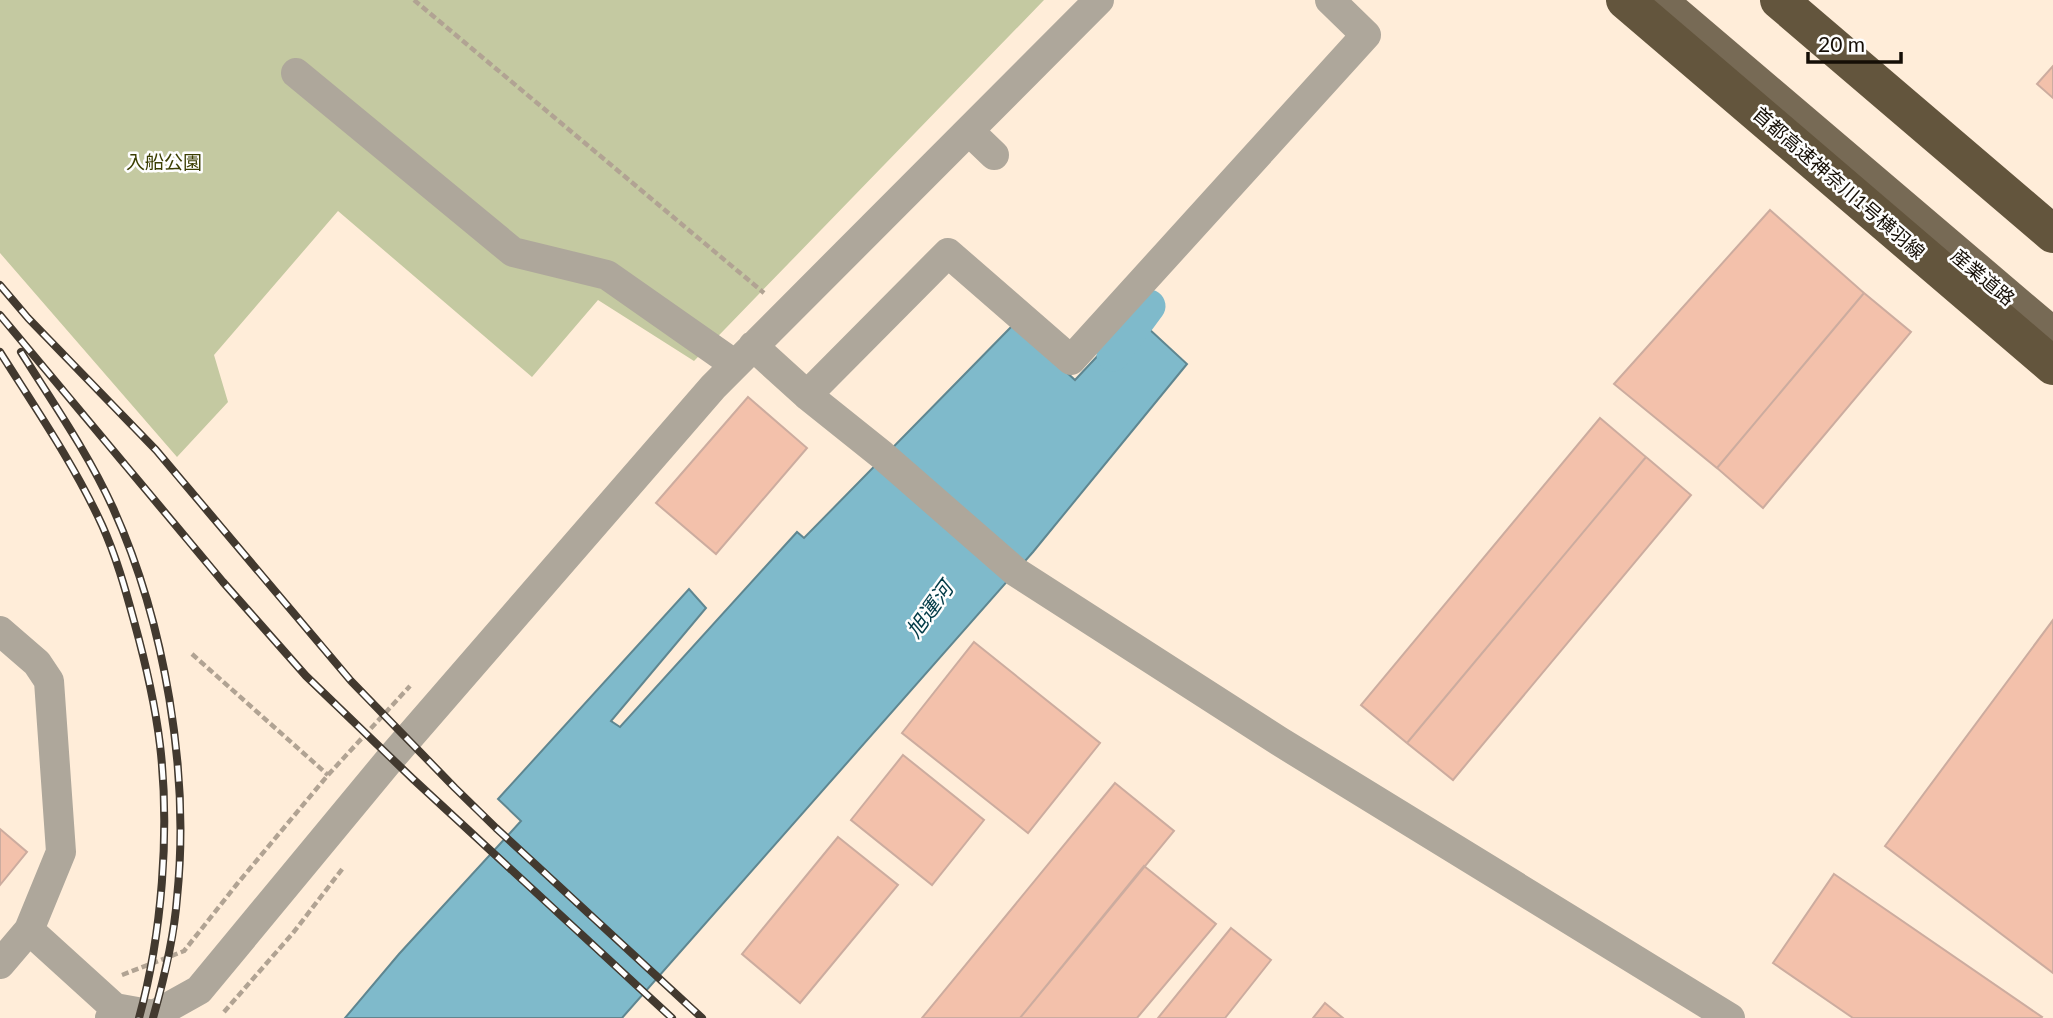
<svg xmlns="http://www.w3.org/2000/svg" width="2053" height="1018" font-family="Lato,'Noto Sans JP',sans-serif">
  <rect width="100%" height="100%" fill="#ffedd9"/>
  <path fill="#c4c9a1" d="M0,0h1044l-350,361 -96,-61 -66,77 -194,-166 -124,144 14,47 -51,55 -177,-204z"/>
  <path fill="#7fbacb" stroke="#5f8690" stroke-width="2" d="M1135,316l52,48 -154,188 -411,466h-277l54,-64 122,-133 -23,-22 191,-210 17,19 -95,113 9,6 177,-195 7,6 210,-214 61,56z"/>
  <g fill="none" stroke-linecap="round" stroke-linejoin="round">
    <path stroke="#7fbacb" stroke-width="33" d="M1113,355l36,-49"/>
  </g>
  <path fill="#f3c1ab" stroke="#ccac9f" stroke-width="2" d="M2053,66v32l-16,-14z
    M1770,210l94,83 -147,175 -103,-84z
    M1864,293l47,39 -148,176 -46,-40z
    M748,397l59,51 -91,106 -60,-51z
    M1600,418l46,39 -239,286 -46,-38z
    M1646,457l45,38 -238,285 -46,-37z
    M2053,620v353l-168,-127z
    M974,642l126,101 -72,90 -126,-100z
    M903,755l81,65 -52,65 -81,-65z
    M1115,783l59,48 -154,187h-98z
    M0,829l27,23 -27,33z
    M838,837l60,48 -98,118 -58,-49z
    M1144,866l72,58 -79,94h-117z
    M1834,874l208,143 -1,1h-188l-80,-55z
    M1231,928l40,32 -46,58h-67z
    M1325,1003l18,15h-30z"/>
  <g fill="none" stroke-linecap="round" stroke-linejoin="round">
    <path stroke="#b1a393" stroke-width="4.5" stroke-dasharray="7 3.5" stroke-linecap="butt" d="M414,0l350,293
      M192,654l136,121
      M122,975l62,-24 53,-67 91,-109 82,-89
      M224,1012l69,-79 50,-65"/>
    <path stroke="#aea79b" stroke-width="30" d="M296,73l217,179 94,23 127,89
      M969,131l25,24
      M753,346l54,49 75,60 134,117 263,169 451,277
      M807,395l141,-142 123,107 295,-325 -36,-35
      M0,631l37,32 12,18 12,171 -32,78 86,78
      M0,964l29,-34
      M110,1018l5,-10 39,7 45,-25 192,-232 322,-371 386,-387"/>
    <path stroke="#776a55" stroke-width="38" d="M1657,0l396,337"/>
    <path stroke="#63553d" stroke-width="38" d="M1625,0l428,366"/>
    <defs>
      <path id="rail" d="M0,285l28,33 128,132 195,231 104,107 41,40 206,190
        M0,315l223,267 83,94 107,103 259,239
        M0,352c36,57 74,112 102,173 14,31 23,63 32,96 11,40 21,82 26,124 10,85 2,190 -21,273
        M21,352c32,51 67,101 92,156 52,115 77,264 64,390 -3,41 -13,81 -24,120"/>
    </defs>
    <use href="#rail" stroke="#42392f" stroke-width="8"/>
    <use href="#rail" stroke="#fefefe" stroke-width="5" stroke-dasharray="16" stroke-linecap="butt"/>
    <path stroke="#63553d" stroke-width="38" d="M1779,0l274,234"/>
  </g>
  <g text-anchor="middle" stroke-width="5" stroke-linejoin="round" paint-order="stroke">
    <g font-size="19" fill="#3b3e02" stroke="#fefefe">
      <text x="164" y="169">入船公園</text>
    </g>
    <g font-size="19" fill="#150e06" stroke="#fefefe">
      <text transform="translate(1839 183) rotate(41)" y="7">首都高速神奈川1号横羽線</text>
      <text transform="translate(1983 277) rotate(40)" y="7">産業道路</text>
    </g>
    <g font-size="21" font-style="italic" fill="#013a46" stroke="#fefefe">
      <text transform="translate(930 610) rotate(-54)" y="7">旭運河</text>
    </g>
  </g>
  <path d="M1808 52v10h93v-10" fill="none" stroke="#150e06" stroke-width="3.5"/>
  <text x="1818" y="52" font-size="21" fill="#150e06" stroke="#fefefe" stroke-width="5" paint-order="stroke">20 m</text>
</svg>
